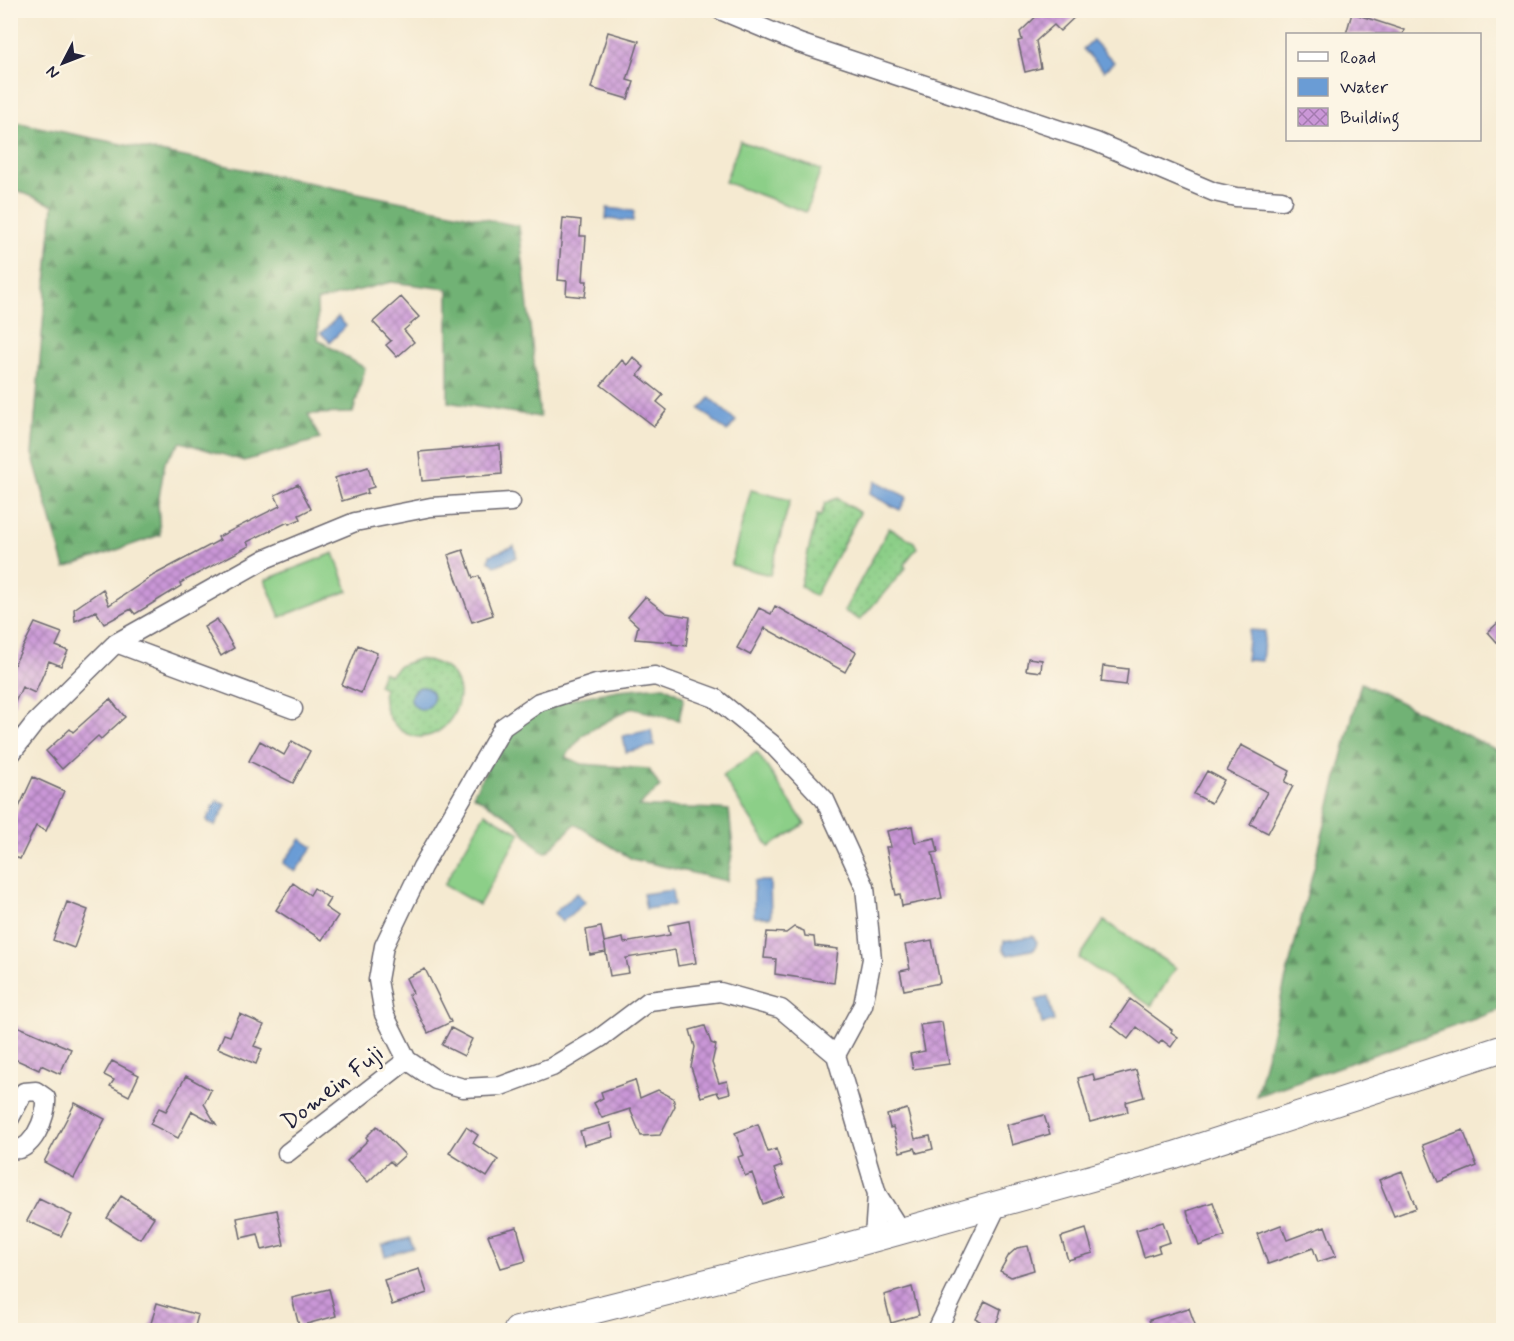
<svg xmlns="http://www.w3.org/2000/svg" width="1514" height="1341" font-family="Mynerve,sans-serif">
  <defs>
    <pattern id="grass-dots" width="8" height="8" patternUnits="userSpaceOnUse" patternTransform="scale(1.5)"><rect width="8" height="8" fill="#8ccf88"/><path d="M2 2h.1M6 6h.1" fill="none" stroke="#78b176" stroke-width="1.8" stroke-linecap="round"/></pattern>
    <pattern id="forest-firs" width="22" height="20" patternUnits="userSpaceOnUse" patternTransform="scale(1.5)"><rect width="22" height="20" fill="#71b274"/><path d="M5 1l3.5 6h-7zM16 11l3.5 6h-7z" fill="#5c9060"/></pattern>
    <pattern id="building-cross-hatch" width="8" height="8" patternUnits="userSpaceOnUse" patternTransform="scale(1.5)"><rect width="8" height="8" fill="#ca97d7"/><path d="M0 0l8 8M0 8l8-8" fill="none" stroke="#a47bb0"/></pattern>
  </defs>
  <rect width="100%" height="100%" fill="#fcf5e5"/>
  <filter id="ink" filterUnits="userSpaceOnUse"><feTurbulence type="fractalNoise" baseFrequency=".0167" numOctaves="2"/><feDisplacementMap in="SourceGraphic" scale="12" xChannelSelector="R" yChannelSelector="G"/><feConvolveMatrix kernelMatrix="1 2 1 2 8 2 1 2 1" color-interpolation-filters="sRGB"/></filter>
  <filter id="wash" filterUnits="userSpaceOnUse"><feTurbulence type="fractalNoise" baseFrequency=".008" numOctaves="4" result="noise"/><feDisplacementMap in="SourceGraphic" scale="24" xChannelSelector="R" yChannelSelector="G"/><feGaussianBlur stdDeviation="1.35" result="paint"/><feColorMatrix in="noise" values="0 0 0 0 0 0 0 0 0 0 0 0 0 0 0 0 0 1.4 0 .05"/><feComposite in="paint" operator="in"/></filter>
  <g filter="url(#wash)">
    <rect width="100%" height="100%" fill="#f5ead1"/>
    <path fill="url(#grass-dots)" stroke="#577862" stroke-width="1.5" d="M837,498l23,15 -45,83 -15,-10 17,-71 4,1 4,-13z
      M889,528l25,14 3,6 -13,16 2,4 -46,52 -16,-9z
      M418,659c81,8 24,111 -22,67 -11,-11 -14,-23 -12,-38l-6,-3 5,-13 7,3 9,-9z"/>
    <path fill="url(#forest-firs)" stroke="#4a6a58" stroke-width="1.5" d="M10,121l509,105 21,191 -92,-15v-113l-57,-7 -74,19 1,39 47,28 -12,45 -45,1 12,25 -76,22 -63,-19 -16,20 -7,41 2,32 -95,33 -33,-114 21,-249 -42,-17z
      M1361,683l142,70v256l-247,87z
      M664,686l20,11 -5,23 -48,-12 -47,26 -19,23 17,7 67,5 11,18 -21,19c31,3 60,1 90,4l4,39 -6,32 -95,-22 -57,-35 -28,28 -6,-1 -29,-32 -39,-24 34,-65 40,-26 71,-14z"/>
    <path fill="#8ccf88" stroke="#577862" stroke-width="1.5" d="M740,141l81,29 -15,42 -81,-30z
      M751,490l39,10 -20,75 -39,-10z
      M334,553l14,38 -68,26 -15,-37z
      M757,752l48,72 -36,23 -47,-71z
      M485,813l35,20 -41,72 -35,-20z
      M1104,921l72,47 -25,38 -72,-48z"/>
    <path fill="#6a9cd5" stroke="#465f88" stroke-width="1.5" d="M1093,40l21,22 -10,9 -21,-22z
      M607,208l27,3 -1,10 -27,-2z
      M338,317l8,9 -16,16 -9,-9z
      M710,398l26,23 -9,11 -27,-23z
      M876,481l31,16 -7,13 -31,-16z
      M514,546l3,11 -22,9 -6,-5 1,-6z
      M1249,630l16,1 -3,30 -16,-1z
      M411 698a11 11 0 1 1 22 0a11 11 0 1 1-22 0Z
      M651,730l3,16 -28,6 -3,-16z
      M217,800l9,5 -11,21 -9,-5z
      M301,839l12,8 -18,25 -12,-9z
      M754,881h16l1,36h-17z
      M672,890l2,15 -28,4 -3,-15z
      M577,893l8,9 -23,20 -8,-9z
      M1033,936l4,6 -2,7 -27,6 -5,-5 1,-9z
      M1048,997l6,24 -12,3 -6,-24z
      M410,1238l3,10 -28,8 -3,-11z"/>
    <g id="blocks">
      <path fill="url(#building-cross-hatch)" d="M1043,10h39l-22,21 -6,-6 -18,16 5,27 -16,4 -7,-31 4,-1 -2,-8z
        M1352,13l52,17 -1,4h-57z
        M608,32l31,9 -12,39 7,2 -6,17 -37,-11z
        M563,218l18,2 -1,16h6l-3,45h4l-2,16 -19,-2 1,-14 -9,-1z
        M401,297l18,20 -15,13 10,12 -17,15 -11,-12 5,-4 -18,-19z
        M633,357l11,10 -6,8 25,20 -6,7 10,8 -13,16 -53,-41 21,-25 5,5z
        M500,445l2,29 -80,7 -3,-29z
        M368,467l6,20 -7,2 1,4 -26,8 -7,-23z
        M298,484l13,25 -12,6 2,4 -12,5 -1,-2 -41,20 2,4 -69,37 1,3 -46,28 -4,-5 -27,15 -8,-13 -21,10 -1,-12 29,-20 6,16 45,-30 66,-35 -2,-3 62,-31 -5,-11z
        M463,550l10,28 6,-2 14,39 -21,7 -24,-67z
        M645,597l21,16 24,4 -4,29 -14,-2v-2l-37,-3 3,-13 -10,-9z
        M775,606l81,46 -11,20 -80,-44 -15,27 -13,-7 22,-40 12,6z
        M1503,618v31l-15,-17z
        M217,619l17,29 -13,8 -17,-29z
        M35,623l27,10 -6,13 12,5 -7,15 -12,-5 -14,32 -13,-6 -12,26v-40z
        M358,645l19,8 -16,40 -19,-8z
        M1028,658l14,2 -1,12 -15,-2z
        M1103,666l25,3 -2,16 -25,-3z
        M110,699l15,18 -24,22 -3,-3 -36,33 -16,-18 24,-22 3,3z
        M260,741l24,14 8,-14 18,10 -17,32 -44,-22z
        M1241,745l49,26 -5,11 8,4 -25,47 -18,-9 17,-32 -40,-21z
        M1207,771l17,9 -13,23 -17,-9z
        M33,777l31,14 -18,40 -10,-5 -16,33 -10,-4v-28z
        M912,826l3,16 20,-4 3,14 -6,1 10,45 -40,8 -2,-12 -4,1 -10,-48h5l-4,-16z
        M293,883l17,12 4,-7 16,11 -5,8 13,9 -16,24 -46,-30z
        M67,902l21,8 -14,38 -21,-8z
        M689,921l7,42 -18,3 -3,-16 -49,8 3,15 -19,3 -6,-34 19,-4 1,5 46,-8 -2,-10z
        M601,927l5,25 -16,3 -4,-25z
        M794,927l10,4 1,5 9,1 1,9 23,3 -4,34 -59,-9 1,-15 -12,-1 3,-26 19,1z
        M932,940l8,43 -36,7 -4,-19 10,-2 -5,-24z
        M425,969l26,53 -23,11 -19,-38 4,-2 -7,-15z
        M1130,999l42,31 -1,2 7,5 -7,10 -9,-7 -3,4 -22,-17 -9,12 -16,-13z
        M240,1014l24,11 -10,21 8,3 -6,15 -38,-16 6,-14 6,2z
        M942,1022l7,42 -36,5 -3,-15 15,-3 -5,-26z
        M10,1023l61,26 -11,25 -19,-9 -2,5 -29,-13z
        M705,1026l6,17 5,2 -4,18 7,20 8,-2 3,12 -11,3 -2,-4 -16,5 -10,-30 4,-20 -5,-17z
        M451,1028l21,11 -8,17 -22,-11z
        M112,1061l27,14 -10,21 -19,-10 4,-6 -10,-5z
        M1136,1070l8,27 -18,5 2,10 -38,10 -12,-44 15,-4 2,7z
        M186,1076l25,14 -7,14 12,20 -24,-13 -14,27 -28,-14 9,-16 7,3z
        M635,1080l5,18 18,-8 15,8 2,8 -15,29 -19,1 -11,-27 -28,9 -8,-15 9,-5 -2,-6z
        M75,1103l30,16 -31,59 -30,-16z
        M907,1109l8,30 15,-3 3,13 -16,4 -2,-5 -15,4 -7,-25 -3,1 -3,-13z
        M1044,1115l6,19 -38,11 -5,-20z
        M610,1123l4,14 -30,8 -4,-14z
        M758,1124l10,28 8,-3 6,17 -8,3 10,27 -21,8 -11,-31 -7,3 -7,-19 6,-2 -9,-22z
        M377,1126l28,29 -11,10 -4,-4 -22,21 -21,-21 21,-21 -2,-3z
        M466,1127l12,8 -5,8 25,17 -11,17 -38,-24z
        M1463,1130l14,36 -39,16 -15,-37z
        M1402,1171l14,37 -22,8 -15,-36z
        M121,1196l33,21 -14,22 -33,-21z
        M39,1199l33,16 -11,21 -34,-15z
        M1213,1202l12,34 -26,10 -12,-35z
        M277,1210l7,35 -22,5 -4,-16 -17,4 -4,-20z
        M1163,1222l7,20 -12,4 2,6 -16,5 -8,-27z
        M1281,1225l6,15 38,-14 11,30 -18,6 -5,-14 -45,16 -11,-30z
        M517,1227l9,34 -25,7 -13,-33z
        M1086,1229l7,24 -25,7 -7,-23z
        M1028,1246l6,24 -23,7 -11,-6 9,-16 8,-7z
        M419,1269l8,24 -35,12 -8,-25z
        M912,1287l7,28 -28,8 -7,-28z
        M329,1289l7,27 -37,10 -7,-28z
        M985,1301l16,8 -2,8 -6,13h-17l4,-9 -4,-2z
        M157,1303l41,12 -4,15h-45z
        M1189,1308l8,22h-44l-4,-10z"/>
    </g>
  </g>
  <g filter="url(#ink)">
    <use href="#blocks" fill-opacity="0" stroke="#6c6870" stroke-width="1.5"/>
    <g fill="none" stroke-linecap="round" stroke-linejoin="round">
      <defs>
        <path id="street" d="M720,10l79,33 297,99 118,50 22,5 46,3
          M116,643l177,66
          M10,755l24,-31 82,-81 149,-84 90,-37 76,-15 80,-5
          M836,1055l-55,-46 -61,-17 -71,9 -49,37 -48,29 -51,19 -38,2 -27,-8 -29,-20 -23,-46 -6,-34 6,-34 38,-79 81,-140 36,-25 57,-18 59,-8 60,22 57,46 53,56 40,87 7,72 -9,46 -27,50 41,139 23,36
          M10,1118l14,-26 12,-1 10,7c2,17 -15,59 -36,50
          M287,1153l120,-93
          M874,1237l3,-43
          M937,1330l61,-126"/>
        <path id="secondary" d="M517,1330l305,-77 352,-98 330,-107"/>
      </defs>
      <use href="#street" stroke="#6c6870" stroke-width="21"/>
      <use href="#secondary" stroke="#6c6870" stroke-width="28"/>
      <use href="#street" stroke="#fff" stroke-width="18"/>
      <use href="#secondary" stroke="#fff" stroke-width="26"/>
    </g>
  </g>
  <g text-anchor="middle" stroke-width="6" stroke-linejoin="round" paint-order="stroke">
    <g font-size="24" fill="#22223b" stroke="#fcf5e5">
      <text transform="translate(332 1087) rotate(-38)" y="8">Domein Fuji</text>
    </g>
  </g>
  <rect width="1514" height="1341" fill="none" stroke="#fcf5e5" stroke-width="36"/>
  <rect x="1286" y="33" width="195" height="108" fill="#fcf5e5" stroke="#a5a1a1" stroke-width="1.5"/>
  <rect x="1298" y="52" width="30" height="9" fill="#ffffff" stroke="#a5a1a1" stroke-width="1.5"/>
  <text x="1340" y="63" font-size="18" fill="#22223b">Road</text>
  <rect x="1298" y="78" width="30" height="18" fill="#6a9cd5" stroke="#a5a1a1" stroke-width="1.5"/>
  <text x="1340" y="93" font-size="18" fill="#22223b">Water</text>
  <rect x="1298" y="108" width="30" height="18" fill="url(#building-cross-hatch)" stroke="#a5a1a1" stroke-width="1.5"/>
  <text x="1340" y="123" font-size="18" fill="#22223b">Building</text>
  <g transform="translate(63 63) rotate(228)" stroke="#fcf5e5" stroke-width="4.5" paint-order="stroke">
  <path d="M0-4.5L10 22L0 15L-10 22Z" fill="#22223b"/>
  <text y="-9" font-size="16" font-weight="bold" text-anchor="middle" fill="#22223b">N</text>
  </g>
</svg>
